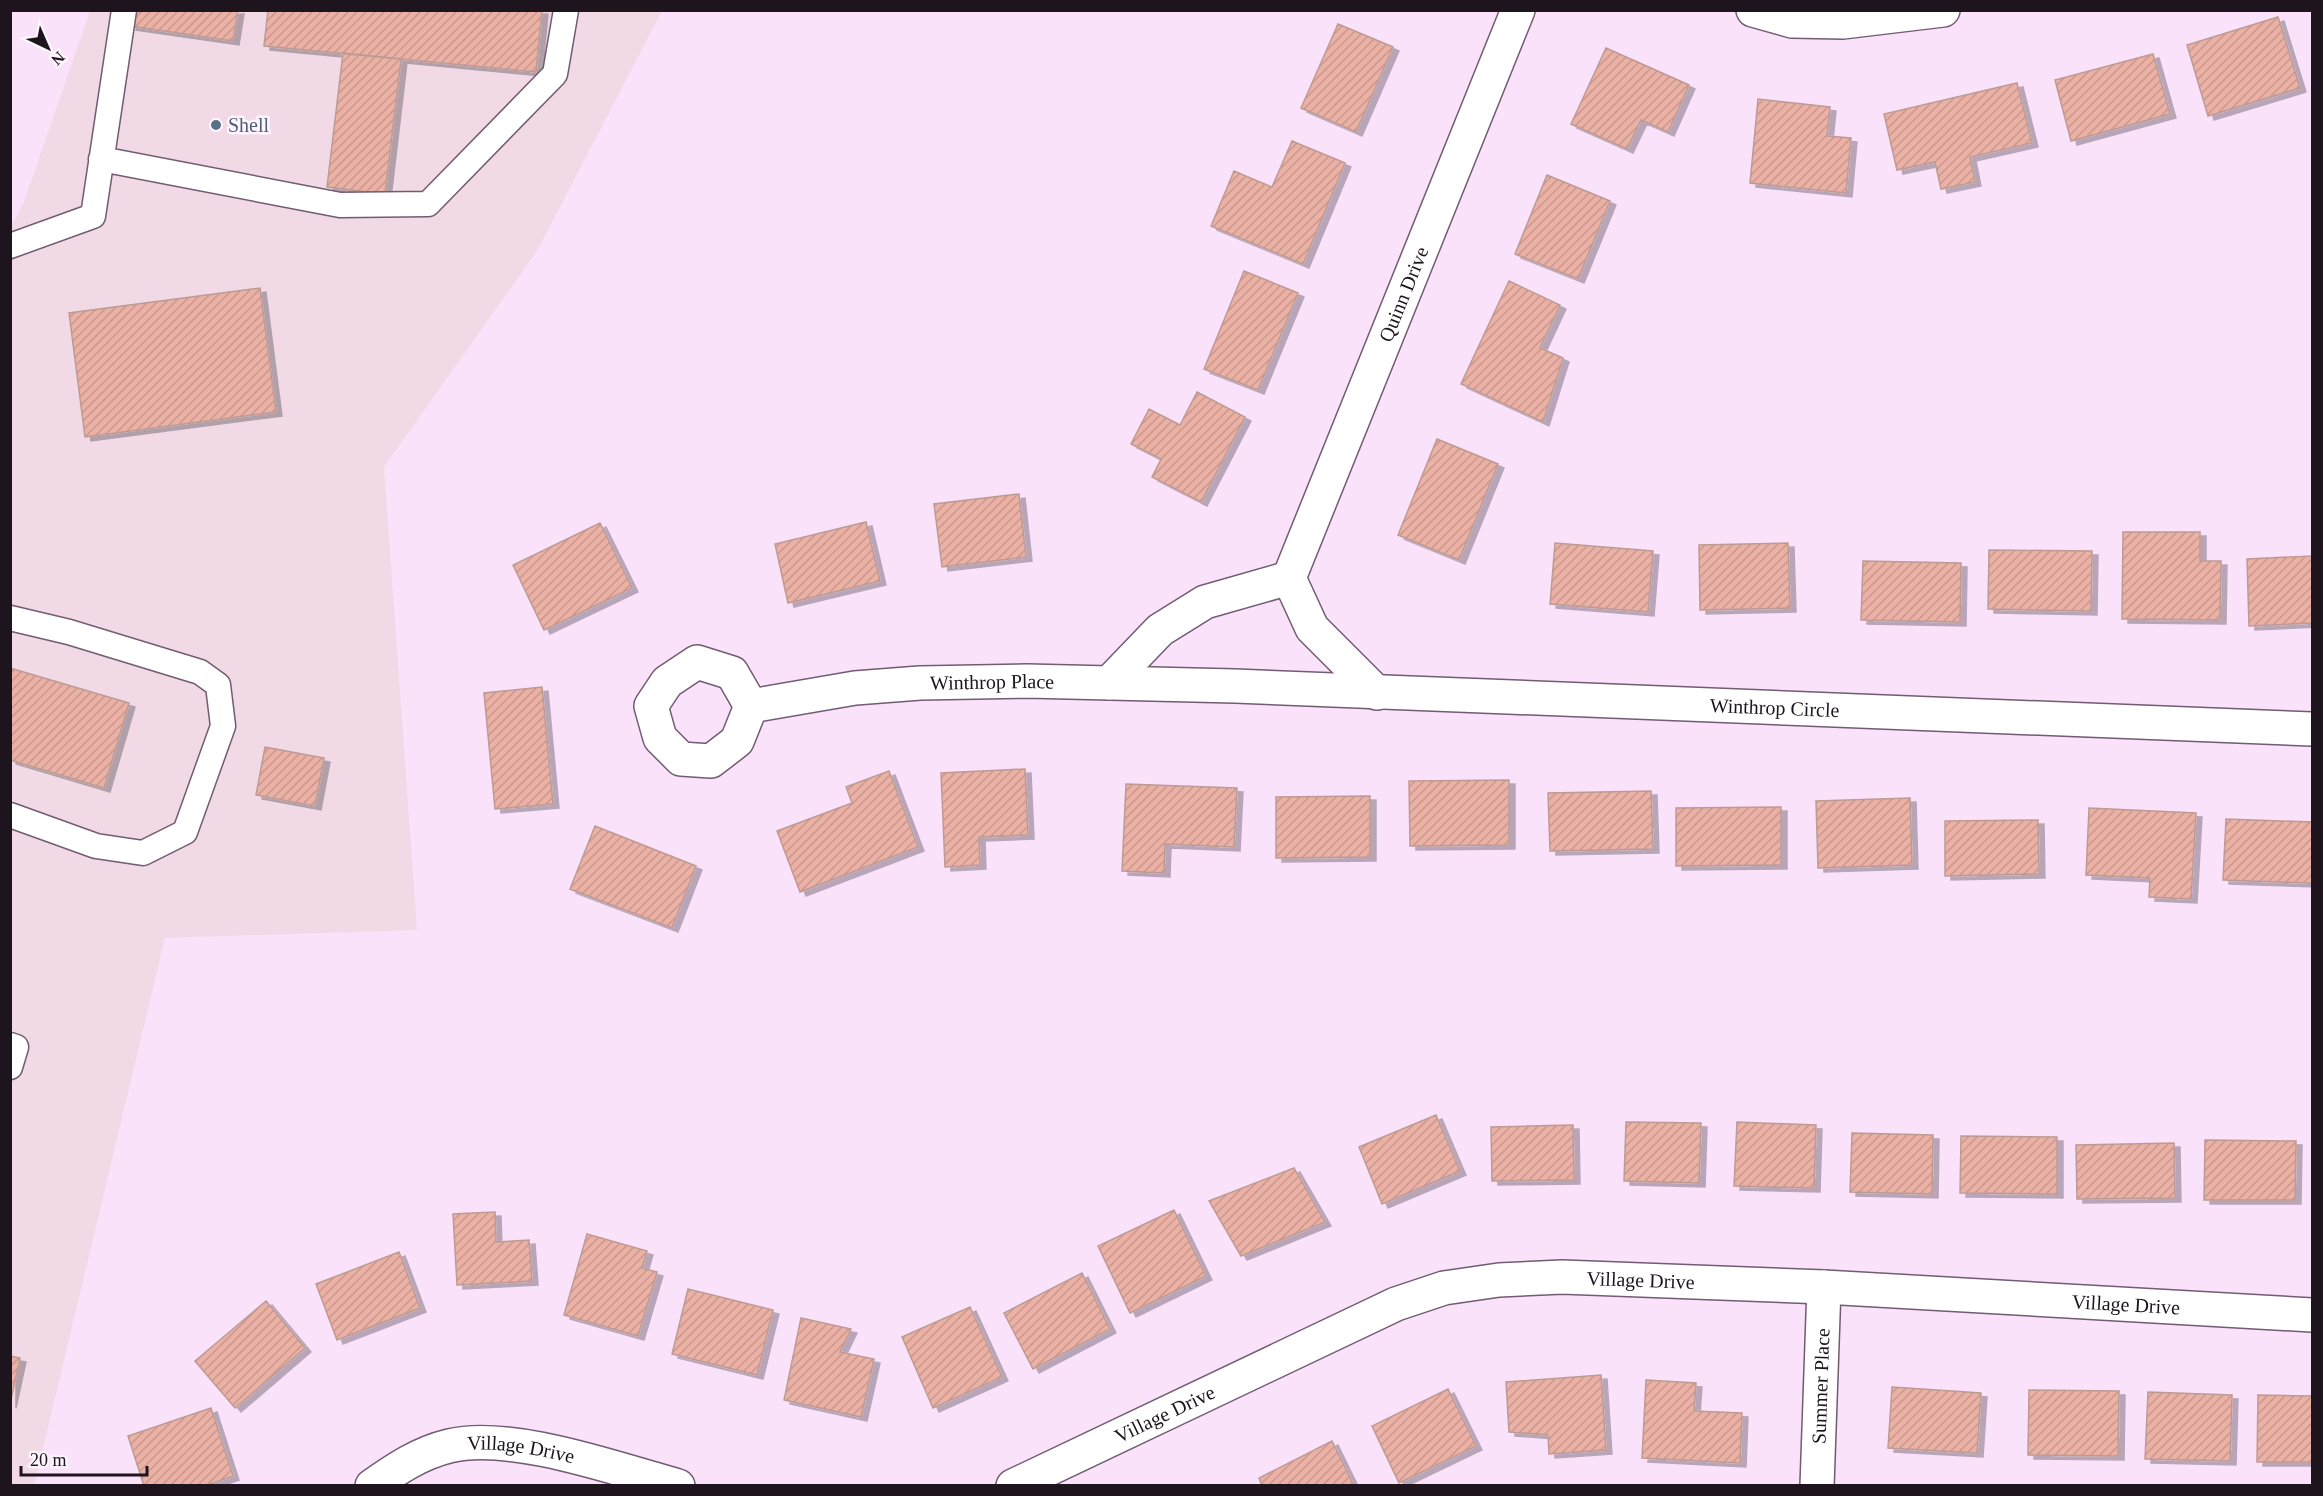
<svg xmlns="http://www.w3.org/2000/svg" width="2323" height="1496" font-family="Georgia,serif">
  <defs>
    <pattern id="building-hatch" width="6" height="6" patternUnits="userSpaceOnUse" patternTransform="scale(1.5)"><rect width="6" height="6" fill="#ebb1a5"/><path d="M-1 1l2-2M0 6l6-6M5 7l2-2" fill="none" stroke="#c9978e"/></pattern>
    <filter id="shadow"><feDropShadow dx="6" dy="4" stdDeviation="0" flood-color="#0004"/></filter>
  </defs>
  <rect width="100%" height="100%" fill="#fbe2fb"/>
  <path fill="#f1dae6" d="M90,11h572l-125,240 -153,216 33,463 -252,8 -131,548 -24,-1v-1256l14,-27z"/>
  <path fill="url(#building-hatch)" stroke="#bd9b94" stroke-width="1.5" filter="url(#shadow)" d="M132,10h106l-5,31 -103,-15z
    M268,10h274l-6,62 -272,-26z
    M2278,17l22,71 -92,28 -21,-71z
    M1338,24l55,23 -37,85 -55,-24z
    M1606,48l83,37 -21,47 -27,-12 -14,29 -56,-25z
    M343,53l58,6 -16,135 -58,-7z
    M2153,54l17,60 -99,27 -16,-61z
    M2017,83l15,60 -62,14 5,25 -34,7 -6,-27 -38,8 -13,-56z
    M1758,99l72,8 -3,29 24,2 -5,55 -96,-10z
    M1292,141l53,22 -42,101 -92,-38 23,-55 38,16z
    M1547,175l63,26 -32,78 -63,-25z
    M1244,271l54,22 -40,97 -54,-21z
    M1509,281l51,24 -20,43 23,10 -20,64 -82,-38z
    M260,288l16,124 -191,25 -16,-124z
    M1197,392l48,25 -44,85 -49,-25 9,-18 -30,-15 18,-35 31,16z
    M1437,439l61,25 -39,96 -61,-25z
    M1019,494l7,63 -84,10 -8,-63z
    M866,522l14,59 -92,22 -13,-59z
    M600,523l32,65 -88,42 -31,-65z
    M2123,532h77v29h21l-1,59 -98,-1z
    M1555,543l98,8 -5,61 -98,-8z
    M1788,543l2,65 -90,2 -1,-65z
    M1989,550l103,1 -1,60 -103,-2z
    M2312,556v67l-63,3 -2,-67z
    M1863,561l98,2 -1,59 -99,-2z
    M10,668l119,35 -25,85 -94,-28z
    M542,687l11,117 -58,5 -11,-116z
    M265,747l59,11 -9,48 -59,-11z
    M1025,769l3,66 -49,2 1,28 -35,2 -4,-94z
    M889,771l29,76 -118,45 -23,-61 75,-28 -6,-16z
    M1509,780v65l-99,1 -1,-65z
    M1126,784l111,4 -3,59 -69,-3 -1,29 -42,-2z
    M1651,791l2,58 -103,2 -2,-58z
    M1370,796v61l-94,1v-61z
    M1910,798l2,67 -94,3 -2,-67z
    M1781,807v58l-105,1v-58z
    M2089,808l107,5 -5,86 -42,-2 1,-19 -64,-3z
    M2226,819l86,3v61l-89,-3z
    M2038,820l1,54 -94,2v-55z
    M595,826l101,40 -24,62 -102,-39z
    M1436,1115l24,56 -78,33 -23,-57z
    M1626,1122l75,1 -2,60 -75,-2z
    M1737,1122l79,3 -2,63 -80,-2z
    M1573,1125l1,55 -82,1 -1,-54z
    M1852,1133l81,2 -1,59 -82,-2z
    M1961,1136l96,1v57l-97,-1z
    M2205,1140l91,1 -1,59h-91z
    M2174,1143l1,55 -98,1 -1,-54z
    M1294,1168l31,54 -84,34 -32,-55z
    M1174,1210l32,66 -76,37 -32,-67z
    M495,1212l1,30 33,-2 3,41 -75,4 -4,-71z
    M587,1234l60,17 -5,17 15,4 -19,64 -74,-21z
    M399,1252l21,56 -83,32 -21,-56z
    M1082,1273l28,56 -77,40 -29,-56z
    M688,1289l85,21 -16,65 -85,-21z
    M266,1301l39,47 -70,60 -40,-47z
    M970,1307l32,70 -69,31 -31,-71z
    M801,1318l50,11 -11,23 34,7 -13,58 -77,-17z
    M10,1356l10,2 -10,46z
    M1601,1375l5,75 -57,4 -1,-19 -39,-3 -3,-50z
    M1646,1380l50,3 -2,28 48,2 -2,50 -98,-5z
    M1892,1387l89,6 -4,60 -89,-5z
    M1448,1389l28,57 -77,37 -27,-57z
    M2029,1390l90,1 -1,65 -90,-1z
    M2148,1392l84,3 -2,66 -85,-2z
    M2258,1395l54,1v66h-55z
    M211,1408l22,68 -28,10h-61l-16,-50z
    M1332,1441l22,45h-92l-3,-8z"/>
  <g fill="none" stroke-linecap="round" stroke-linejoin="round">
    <defs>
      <path id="lane" d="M101,159l239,46 88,-1 127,-130 11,-64
        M10,246l83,-30 31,-206
        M10,618l59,14 131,40 18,13 5,41 -38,106 -42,21 -47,-7 -86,-31
        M10,1045l6,2 -6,20"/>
      <g id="street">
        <path d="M1753,10l39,11 51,1 100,-12"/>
        <path d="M1109,683l51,-53 45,-28 84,-24"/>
        <path id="s1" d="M1377,693l-65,-65 -23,-50 229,-568"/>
        <path id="s2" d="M751,706l-14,35 -26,20 -30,-2 -21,-21 -9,-32 16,-24 30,-20 35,11 19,33 104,-18 65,-5 107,-2 208,5 1077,43"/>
        <path id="s3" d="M372,1486c24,-17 48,-33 77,-40 62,-15 167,23 229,40"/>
        <path id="s4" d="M1013,1486l383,-182 48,-16 55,-8 63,-3 262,10 488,28"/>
        <path id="s5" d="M1817,1486l7,-199"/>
      </g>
    </defs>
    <use href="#lane" stroke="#715c71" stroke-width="27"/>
    <use href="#street" stroke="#715c71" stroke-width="36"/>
    <use href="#lane" stroke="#fff" stroke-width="24"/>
    <use href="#street" stroke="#fff" stroke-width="33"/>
  </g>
  <circle fill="#5c6f8a" stroke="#fff5ff" stroke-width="2" cx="216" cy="125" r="6"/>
  <g text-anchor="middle" stroke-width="5" stroke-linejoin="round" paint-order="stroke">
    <g font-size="20" fill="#4e5e75" stroke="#fff5ff" text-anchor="start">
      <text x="228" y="132">Shell</text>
    </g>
    <g font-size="20" fill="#1d141d" stroke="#fff5ff">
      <text dy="7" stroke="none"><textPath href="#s1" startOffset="453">Quinn Drive</textPath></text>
      <text dy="7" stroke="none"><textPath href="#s2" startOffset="546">Winthrop Place</textPath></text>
      <text dy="7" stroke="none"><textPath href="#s2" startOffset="1329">Winthrop Circle</textPath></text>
      <text dy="7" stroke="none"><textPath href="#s4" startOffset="672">Village Drive</textPath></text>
      <text dy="7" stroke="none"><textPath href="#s4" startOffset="1158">Village Drive</textPath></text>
      <text dy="7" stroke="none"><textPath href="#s5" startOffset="100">Summer Place</textPath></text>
      <text dy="7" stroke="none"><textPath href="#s4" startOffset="168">Village Drive</textPath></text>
      <text dy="7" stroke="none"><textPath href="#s3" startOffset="160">Village Drive</textPath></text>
    </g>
  </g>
  <rect width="2323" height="1496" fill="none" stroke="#1d141d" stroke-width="24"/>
  <g transform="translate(48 48) rotate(136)" stroke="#fff5ff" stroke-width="4.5" paint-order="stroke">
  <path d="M0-4.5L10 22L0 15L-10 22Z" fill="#1d141d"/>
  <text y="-9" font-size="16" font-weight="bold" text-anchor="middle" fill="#1d141d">N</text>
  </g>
  <path d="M21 1466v9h126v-9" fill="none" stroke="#1d141d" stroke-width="3"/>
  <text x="30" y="1466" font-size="18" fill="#1d141d" stroke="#fff5ff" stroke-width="4.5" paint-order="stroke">20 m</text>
</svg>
